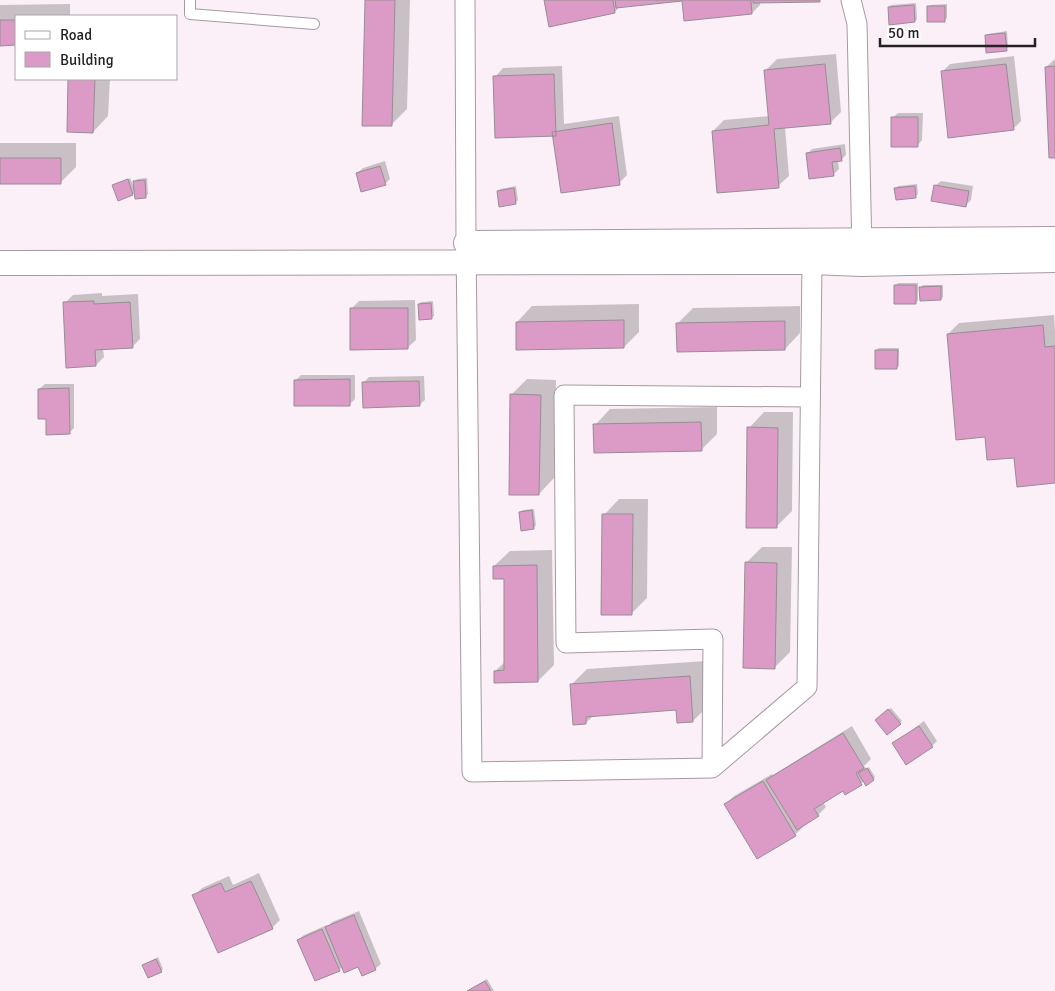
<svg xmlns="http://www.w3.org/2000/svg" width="1055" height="991" font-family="Signika,sans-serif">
  <rect width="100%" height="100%" fill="#fcf0f8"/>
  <path fill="#0003" d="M366,0h44l-3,109 -16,16z
    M545,0h275l-60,2v3l-8,8 -69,-13 -63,6 -5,6z
    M916,3l1,16 -2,2 -26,-14 2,-2z
    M70,4v12h-54v28h-16v-39z
    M947,4v14l-2,2 -17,-13 2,-2z
    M1007,31l1,16 -2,3 -20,-14 2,-2z
    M836,54l5,58 -11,11 -45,4 4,49 -11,10 -65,-55 11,-11 46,-4 -4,-46 11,-11z
    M1014,56l7,65 -8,8 -71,-57 8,-8z
    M1055,59v98l-9,-90z
    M562,66l2,58 55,-8 8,59 -8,8 -65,-48 -59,-58 8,-9z
    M70,79h40l-2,37 -15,16 -25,-1z
    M898,113h25l-1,27 -5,6 -25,-28z
    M0,143h76v24l-16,16h-60z
    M845,144l1,11 -5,5h-3l1,9 -5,5 -27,-20 5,-5z
    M385,161l5,18 -5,5 -28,-11 6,-5z
    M130,178l5,12v-8l2,-3 10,-1 1,16 -2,3 -10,-6 -3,3 -15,5 -4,-13z
    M941,181l32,5 -2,14 -5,5 -31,-19z
    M917,184l1,10 -3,3 -19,-9 2,-2z
    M516,186l2,14 -2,2 -18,-11 2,-2z
    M898,283h20v17l-2,3 -20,-18z
    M923,285h20v12l-2,2 -20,-12z
    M102,293v3l36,-2 2,45 -8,8 -29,2 1,8 -8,8 -31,-62 8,-8z
    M415,300l1,40 -9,8 -56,-39 8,-8z
    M433,301l1,15 -3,2 -12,-14 2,-2z
    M639,304v28l-15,15 -107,-25 15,-16z
    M800,306v27l-15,16 -107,-26 15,-15z
    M1054,315l1,16v151l-68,-46 -39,-102 11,-11z
    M879,348h20v18l-2,2 -21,-18z
    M301,375h54v24l-5,5 -55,-23z
    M424,376l1,24 -6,5 -55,-23 5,-5z
    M527,379l29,1 -2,98 -15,16 -28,-99z
    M45,384h29v44l-5,5 -22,-15 -8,-29z
    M717,407v27l-16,16 -106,-25 15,-16z
    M764,412h29l-1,99 -16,16 -27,-99z
    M619,499h29l-1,99 -16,16 -27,-99z
    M534,509l2,16 -2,3 -14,-16 3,-2z
    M762,547h30l-2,105 -15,15 -29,-104z
    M552,550l2,115 -16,16 -43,-10 11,-10 -1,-83 -11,-12 16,-15z
    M706,661l3,44 -16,16 -15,1 -1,-13 -83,6 -8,8 -15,-38 16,-16z
    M891,708l11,13 -2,2 -21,-6z
    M924,721l13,20 -5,5 -39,-2z
    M852,726l19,33 -7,7 2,3 3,-2 6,10 -2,3 -9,1 -19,13 -2,-4 -20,12 3,5 -8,8 -16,10 1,2 -8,8 -69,-31 8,-8 38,-22 1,1z
    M259,873l21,47 -8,8 -78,-32 8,-8 27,-12 4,9z
    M359,911l22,53 -6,5 -16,-3 -17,1 -3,3 -41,-30 6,-5 23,-10 1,1 4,-4z
    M158,957l5,12 -2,2 -17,-6z
    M487,979l7,12h-27z"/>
  <path fill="#dc9bc7" stroke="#988c94" d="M365,0h30l-3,126h-30z
    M544,0h69l2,13 -66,14z
    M615,0h136l1,14 -68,7 -2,-20 -66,7z
    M753,0h67v2l-67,1z
    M914,5l1,17 -26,3 -1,-18z
    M927,6h18v16h-18z
    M0,20h16v25l-16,1z
    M1005,33l2,18 -21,2 -1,-18z
    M825,64l6,60 -57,5 5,59 -62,5 -5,-62 57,-6 -5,-55z
    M1006,64l8,66 -66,8 -7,-67z
    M1055,66v92h-6l-4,-91z
    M554,74l2,62 -61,2 -2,-62z
    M68,79h27l-2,54 -26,-1z
    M891,117h27v30h-27z
    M612,123l8,62 -59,8 -9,-61z
    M840,148l2,13 -10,1 2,14 -25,3 -3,-26z
    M0,158h61v26h-61z
    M380,166l6,19 -25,7 -5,-19z
    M128,179l5,16 -15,6 -6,-16z
    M145,180l1,18 -11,1 -2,-18z
    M934,185l35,6 -3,16 -35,-6z
    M915,186l1,12 -20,2 -2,-12z
    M514,188l2,16 -17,3 -2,-16z
    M894,285h22v19h-22z
    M941,286v14l-21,1 -1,-14z
    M94,301v3l36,-2 3,46 -38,2 1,16 -30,2 -3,-66z
    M431,303l1,16 -13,1 -1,-16z
    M350,308h58v41l-58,1z
    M624,320v28l-108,2v-28z
    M785,321v29l-108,2 -1,-29z
    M1043,325l2,22 10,-1v137l-38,4 -3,-29 -27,2 -2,-23 -29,3 -9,-106z
    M875,350h23l-1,19h-22z
    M350,379v27h-56v-26z
    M419,381l1,25 -57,2 -1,-26z
    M69,388l1,46 -24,1v-16h-8v-30z
    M510,394l31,1 -2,100h-30z
    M701,422l1,29 -108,2 -1,-29z
    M747,427l31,1 -1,100h-31z
    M532,510l2,19 -13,2 -2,-19z
    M602,514h31l-1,101h-31z
    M745,562l32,1 -2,106 -32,-1z
    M537,565l1,117 -44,1v-12l10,-1v-91h-11v-13z
    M690,676l3,46 -16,1 -1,-13 -90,7v7l-13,1 -3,-41z
    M888,709l13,15 -14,11 -12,-15z
    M919,726l14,21 -27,18 -14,-22z
    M843,733l21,35 -8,5 6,12 -17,10 -2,-4 -29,18 5,7 -22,14 -31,-50z
    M867,768l7,12 -8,6 -8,-13z
    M763,781l33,55 -39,23 -33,-55z
    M251,881l22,48 -55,24 -26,-58 29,-12 4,9z
    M354,915l22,55 -14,6 -4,-9 -14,6 -19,-46z
    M322,929l18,42 -25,10 -18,-41z
    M156,959l6,13 -14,6 -6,-13z
    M485,981l6,10h-24z"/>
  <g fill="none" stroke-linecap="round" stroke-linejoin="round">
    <defs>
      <path id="service" d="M190,0v14l124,10"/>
      <path id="minor" d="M465,0l1,243 6,529 240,-4 95,-81 5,-425
        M851,0l6,24 5,228
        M712,768l1,-129 -147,4 -2,-248 246,2"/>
      <path id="tertiary" d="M466,243l589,-4
        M0,263l812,-1 49,2 194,-4"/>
    </defs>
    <use href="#service" stroke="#a69aa2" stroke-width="12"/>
    <use href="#minor" stroke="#a69aa2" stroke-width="21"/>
    <use href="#tertiary" stroke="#a69aa2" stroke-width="26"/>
    <use href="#service" stroke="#fff" stroke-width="10"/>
    <use href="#minor" stroke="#fff" stroke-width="19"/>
    <use href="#tertiary" stroke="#fff" stroke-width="24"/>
  </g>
  <rect x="15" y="15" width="162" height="65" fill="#ffffff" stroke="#a7a6a7"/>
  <rect x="25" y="31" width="25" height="8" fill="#ffffff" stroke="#a7a6a7"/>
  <text x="60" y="40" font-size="15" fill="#242023">Road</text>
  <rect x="25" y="52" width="25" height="15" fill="#dc9bc7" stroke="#a7a6a7"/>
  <text x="60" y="65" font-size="15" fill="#242023">Building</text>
  <path d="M880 38v8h155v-8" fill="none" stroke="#242023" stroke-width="2.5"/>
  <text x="888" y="38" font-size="15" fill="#242023" stroke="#ffffff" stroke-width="4" paint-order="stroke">50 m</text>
</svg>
